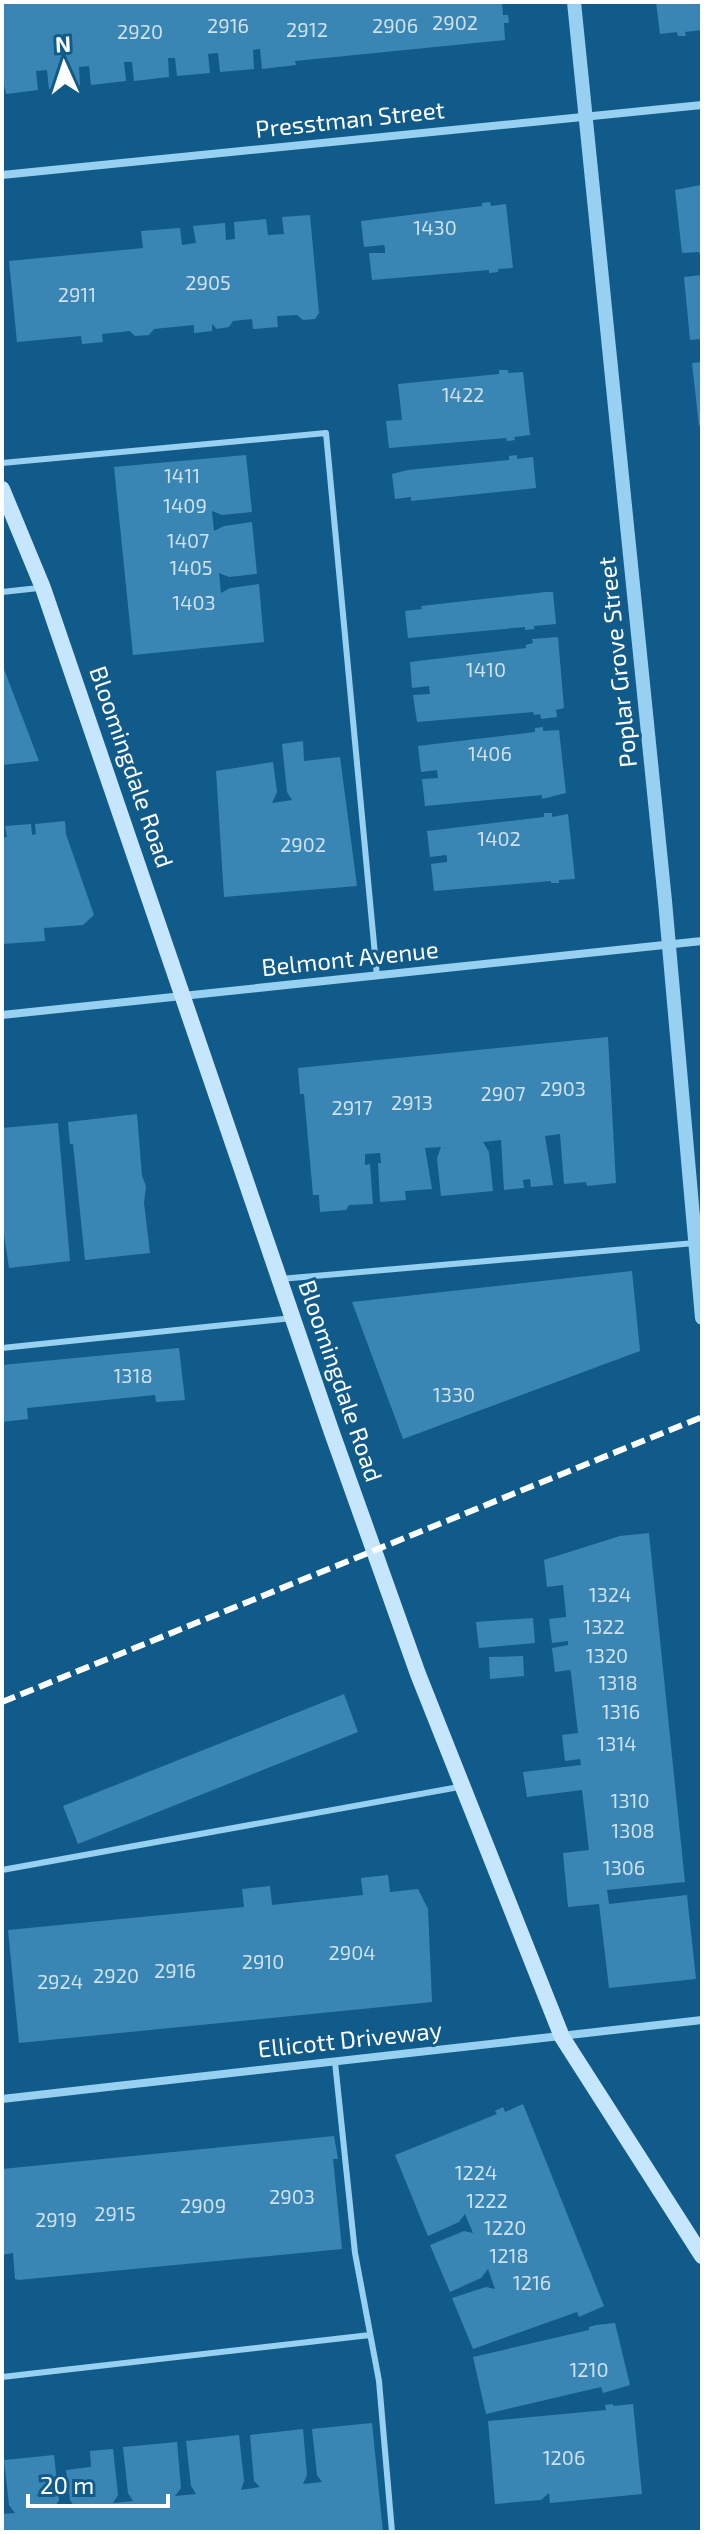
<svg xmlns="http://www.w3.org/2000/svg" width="704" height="2534" font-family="'Exo 2',sans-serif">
  <rect width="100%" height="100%" fill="#115b8a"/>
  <path fill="#3986b4" d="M2,2h500l1,13h5l1,8h-5l1,17 -210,21 1,4 -34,4 -2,-20 -7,1 1,19 -34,3 -2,-19 -10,1 2,19 -33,3 -2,-18h-7l1,19 -35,4 -2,-19h-8l2,19 -35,4 -2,-19 -10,1 1,19 -31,3 -2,-19 -11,1 2,19 -32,4 -4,-19z
    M656,2h46v28l-17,2 1,4h-8l-1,-4 -17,2z
    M701,185l1,3 -1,70 -2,-6 -17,1 -7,-63z
    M490,202l1,4 15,-2 7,64 -15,1v3l-9,1v-3l-117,10 -3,-27h16v-5l-1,-3 -20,2 -3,-26 121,-15v-3z
    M310,215l9,98 -4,6 -12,1 -6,-5 -20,1 1,11 -25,2 -1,-10 -19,2 -4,6 -12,2 -5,-5v7l-18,2v-8l-40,4 -5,6 -14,1 -5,-5 -28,3 1,8 -21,2 -1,-8 -64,6 -8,-81 134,-13 -2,-17 39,-3 2,17 14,-2 -3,-17 32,-3 1,17 9,-1 -1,-17 32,-3 2,16 16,-1 -2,-17z
    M702,275v64l-12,1 -6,-63z
    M702,362v64h-3l-7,-63z
    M499,370h9v3l15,-1 7,63 -16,2 1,3 -8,1 -1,-3 -117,10 -3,-27 16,-1 -4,-36 101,-10z
    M246,455l6,57 -30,3 -10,-4 2,20 10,-5 28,-4 5,52 -28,3 -10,-4 2,20 9,-5 29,-4 5,58 -131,13 -19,-188z
    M517,455v4l16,-2 3,31 -125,13v-4l-16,2 -3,-25 16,-4 101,-10v-4z
    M546,592h7l3,32 -22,2v3l-9,1v-3l-117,11 -3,-27 17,-2 -1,-3z
    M558,637l6,71 -8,2 1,7 -16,2 -1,-5 -6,1 -1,-3 -116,10 -4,-27 17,-1 -1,-8 -17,2 -2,-26 116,-14v-3l7,-2 -1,-4z
    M2,664l37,97 -37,4z
    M543,727v4l16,-1 7,63 -24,6v-4l-117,11 -3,-27 16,-1 -1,-8 -16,2 -3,-26 117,-14v-4z
    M303,741l1,20 36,-4 17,129 -133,11 -8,-126 57,-9 4,30 -5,11 20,-3 -5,-8 -5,-48z
    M544,813h8v4l16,-3 7,65 -16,1v3h-8v-2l-117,10 -3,-27 16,-2v-4l-1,-3 -16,2 -3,-26 117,-14z
    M65,821l1,13 28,81 -11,10 -39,3 1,13 -43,3v-106l5,-1 -2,-11 26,-2 1,11 4,-1 -1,-10z
    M608,1037l8,146 -29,3 -1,-4 -22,2 -4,-50 -15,2 8,49 -22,2 -1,-8 -7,1 1,8 -20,2 -3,-50 -18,2 6,10 4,39 -52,5 -4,-38 4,-11 -16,1 7,41 -27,2 1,9 -26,2 -2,-39h3l-1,-10 -15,1v11l5,-1 3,40 -24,1 -3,5 -26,2 -1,-17h-6l-9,-101h-4l-2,-26z
    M137,1114l5,62 4,10 -2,17 6,50 -65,7 -12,-116h-3l-2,-22z
    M58,1123l12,138 -61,7 -7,-47v-93z
    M632,1271l8,80 -237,88 -51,-137z
    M179,1348l6,52 -29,2 -1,-7 -128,13 1,11 -26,3v-57z
    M649,1533l36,349 -78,8 2,14 78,-9 9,84 -87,9 -10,-84 -31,3 -5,-54 26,-3 -7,-60 -55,7 -4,-25 58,-7 -1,-6 -15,2 -3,-26 16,-2 -7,-60 -1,-3 -15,2 -3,-24 16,-3v-4l-16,2 -3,-24 17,-2v-3l-3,-29 -16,2 -3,-27 76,-24z
    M533,1618l2,25 -56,5 -3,-26z
    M523,1656l1,20 -34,3 -1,-22z
    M344,1694l14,38 -280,112 -15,-38z
    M388,1875l2,17 28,-3 10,20 4,93 -413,41 -11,-113 236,-23 -2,-18 28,-3 2,19 91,-10 -2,-17z
    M523,2104l81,202 -25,11 -2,-5 -104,37 -21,-51 34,-11 9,2 -7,-20 -7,9 -31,14 -20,-47 34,-14 9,2 -8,-19 -6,8 -31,14 -33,-81 102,-41 -2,-3 8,-4 2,5z
    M334,2136l4,23h-5l9,90 -324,31 -3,-1 -2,-26 -11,2v-86z
    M615,2323l15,62 -27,8 -2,-6 -115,27 -13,-57 116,-27v-3l7,-2z
    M613,2404v2l20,-2 9,90 -92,9 -1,-10 -8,7 -46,4 -7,-83 118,-11 -1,-5z
    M372,2423l11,109h-381v-18l13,-1 -6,-8 -5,-45 50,-5 5,45 -5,8h10l10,-2 -4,-6 -4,-30 25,-3 -1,-16 23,-2 5,46 -5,8 20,-2 -5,-8 -5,-46 54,-5 4,46 -6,8 21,-2 -5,-8 -5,-45 53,-6 5,46 -3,9 19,-3 -6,-6 -4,-46 53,-6 4,46 -4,9 19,-2 -5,-7 -5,-46z"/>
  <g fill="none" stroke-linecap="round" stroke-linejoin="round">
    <path stroke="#97d0f1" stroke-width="6" d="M2,463l324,-30 51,543
      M2,592l37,-4
      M280,1279l415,-36
      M2,1348l291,-30
      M2,1870l457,-83
      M335,2062l20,191 24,128 13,151
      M2,2377l368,-42"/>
    <path stroke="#97d0f1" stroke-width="8" d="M2,175l700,-70
      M2,1015l700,-74
      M2,2099l700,-79"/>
    <path stroke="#97d0f1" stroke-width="14" d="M574,2l91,899 37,417"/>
    <path stroke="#c5e6fc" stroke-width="16" d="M2,489l41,99 288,842 87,244 144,363 140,219"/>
    <path stroke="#fff" stroke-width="6" stroke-dasharray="14 6" stroke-linecap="butt" d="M2,1702l700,-285"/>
  </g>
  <g text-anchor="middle" stroke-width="6" stroke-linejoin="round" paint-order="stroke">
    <g font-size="20" fill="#cee1ec">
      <text x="455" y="30">2902</text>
      <text x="228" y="33">2916</text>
      <text x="395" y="33">2906</text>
      <text x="307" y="37">2912</text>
      <text x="140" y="39">2920</text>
      <text x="435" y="235">1430</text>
      <text x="208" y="290">2905</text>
      <text x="77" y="302">2911</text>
      <text x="463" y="402">1422</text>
      <text x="182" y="483">1411</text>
      <text x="185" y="513">1409</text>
      <text x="188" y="548">1407</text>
      <text x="191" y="575">1405</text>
      <text x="194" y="610">1403</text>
      <text x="486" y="677">1410</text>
      <text x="490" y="761">1406</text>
      <text x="499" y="846">1402</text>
      <text x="303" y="852">2902</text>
      <text x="563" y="1096">2903</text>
      <text x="503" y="1101">2907</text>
      <text x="412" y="1110">2913</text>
      <text x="352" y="1115">2917</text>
      <text x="133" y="1383">1318</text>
      <text x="454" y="1402">1330</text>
      <text x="610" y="1602">1324</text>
      <text x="604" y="1634">1322</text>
      <text x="607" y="1663">1320</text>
      <text x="618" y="1690">1318</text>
      <text x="621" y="1719">1316</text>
      <text x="617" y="1751">1314</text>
      <text x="630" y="1808">1310</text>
      <text x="633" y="1838">1308</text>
      <text x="624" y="1875">1306</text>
      <text x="352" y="1960">2904</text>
      <text x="263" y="1969">2910</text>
      <text x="175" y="1978">2916</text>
      <text x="116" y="1983">2920</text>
      <text x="60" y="1989">2924</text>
      <text x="476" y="2180">1224</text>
      <text x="292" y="2204">2903</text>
      <text x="487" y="2208">1222</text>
      <text x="203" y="2213">2909</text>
      <text x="115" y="2221">2915</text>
      <text x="56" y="2227">2919</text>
      <text x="505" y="2235">1220</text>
      <text x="509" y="2263">1218</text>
      <text x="532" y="2290">1216</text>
      <text x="589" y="2377">1210</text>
      <text x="564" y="2465">1206</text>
    </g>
    <g font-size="24" fill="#fff" stroke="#115b8a">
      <text transform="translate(350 120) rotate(-6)" y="8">Presstman Street</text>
      <text transform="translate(618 662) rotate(-96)" y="8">Poplar Grove Street</text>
      <text transform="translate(131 767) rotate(71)" y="8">Bloomingdale Road</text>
      <text transform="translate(350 959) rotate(-6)" y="8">Belmont Avenue</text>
      <text transform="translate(340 1381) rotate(71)" y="8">Bloomingdale Road</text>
      <text transform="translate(350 2040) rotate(-6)" y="8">Ellicott Driveway</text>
    </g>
  </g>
  <rect width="704" height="2534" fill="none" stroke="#ffffff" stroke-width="8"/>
  <g transform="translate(64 64) rotate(357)" stroke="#115b8a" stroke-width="6" paint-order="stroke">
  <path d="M0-6L14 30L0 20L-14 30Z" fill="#ffffff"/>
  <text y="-12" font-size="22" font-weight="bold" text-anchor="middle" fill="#ffffff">N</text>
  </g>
  <path d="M28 2494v12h140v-12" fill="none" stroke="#ffffff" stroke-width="4"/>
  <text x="40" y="2494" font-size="24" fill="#ffffff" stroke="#115b8a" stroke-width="6" paint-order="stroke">20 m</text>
</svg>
